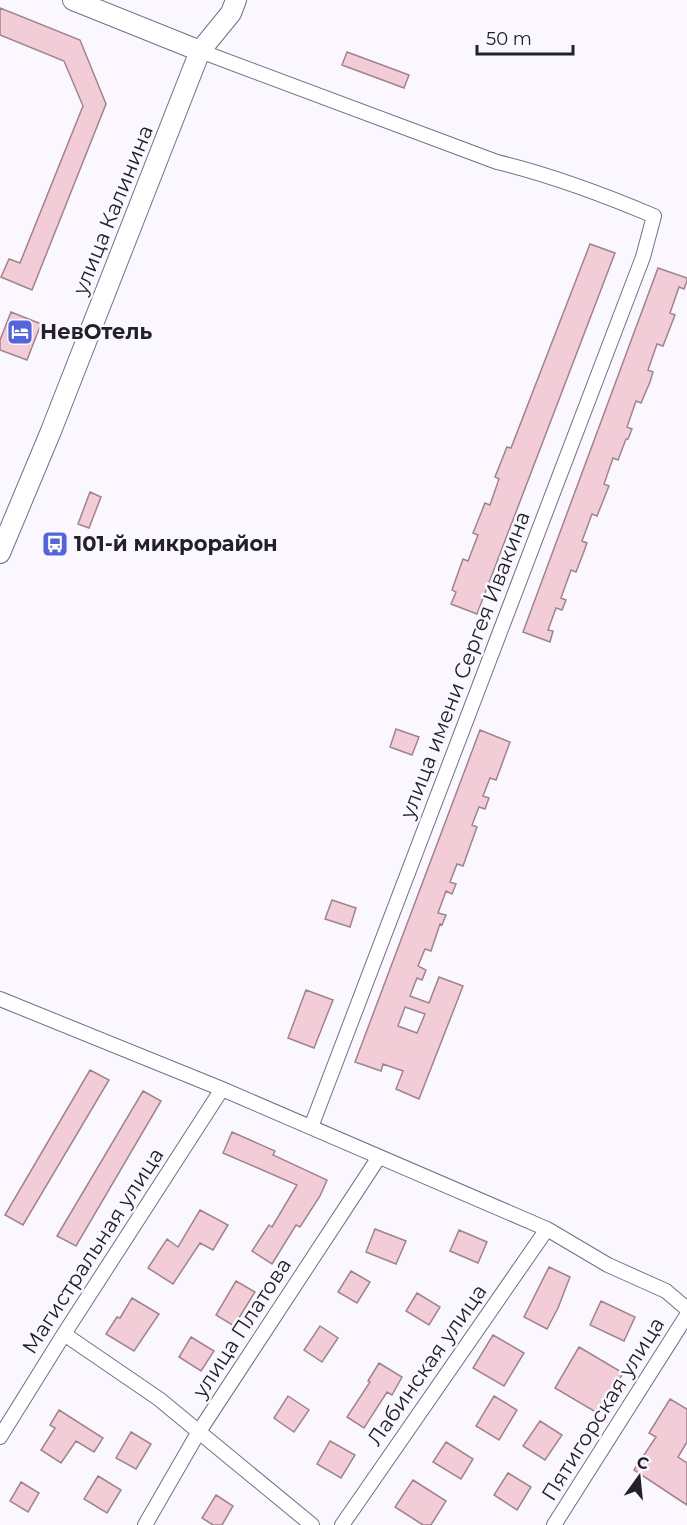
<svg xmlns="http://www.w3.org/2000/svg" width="687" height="1525" font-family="Montserrat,sans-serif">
  <rect width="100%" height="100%" fill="#faf8fe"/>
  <path fill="#f2cdd8" stroke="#a0838c" stroke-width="1.5" fill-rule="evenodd" d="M0,8l80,32 26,64 -74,186 -31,-13 8,-18 11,4 63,-157 -19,-45 -64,-26z
    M347,52l62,23 -5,13 -62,-23z
    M590,244l25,9 -138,361 -26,-10 5,-12 -4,-2 11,-31 5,2 10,-26 -5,-2 12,-30 5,2 9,-26 -4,-2 12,-30 4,1z
    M658,268l29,10v3l-3,8 -5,-2 -9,26 5,2 -12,31 -6,-2 -9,26 5,2 -3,10 -9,21 -5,-2 -9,26 5,2 -4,10h-2l-8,21 -5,-2 -9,26 5,2 -12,30 -5,-2 -10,27 5,2 -4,11 -7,18 -5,-2 -10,28 5,2 -4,10 -6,-2 -8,22 5,1 -3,11 -27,-10z
    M11,312l30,12 -14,36 -27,-10v-10z
    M90,492l11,5 -12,31 -11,-4z
    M396,729l23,8 -7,18 -22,-8z
    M480,730l30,12 -14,38 -6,-2 -7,18 6,2 -4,11 -6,-2 -7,18 5,2 -14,39 -6,-2 -7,18 6,2 -4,10 -6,-3 -8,22 8,2 -4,10 -2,-1 -9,27 -6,-2 -7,17 8,4 -4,10 -5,-2 -7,18 19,7 10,-26 24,9 -44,113 -23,-10 7,-18 -20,-7 -2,7 -26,-9zM405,1007l20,7 -8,19 -19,-7z
    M332,900l24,8 -6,19 -25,-8z
    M306,990l27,10 -19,48 -26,-10z
    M90,1070l19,10 -86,145 -18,-10z
    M143,1091l18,10 -85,145 -19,-10z
    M232,1132l43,19 -2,4 54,25 -7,16 -20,31 -4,-2 -24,39 -20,-13 17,-26 3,2 25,-42 -74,-32z
    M200,1210l28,15 -15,25 -13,-7 -27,41 -25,-16 19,-29 11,8z
    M375,1229l31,12 -10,23 -30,-12z
    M459,1230l28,12 -9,21 -28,-12z
    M549,1267l21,10 -12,31 -11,21 -23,-12z
    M351,1271l19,11 -13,21 -19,-11z
    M236,1281l19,11 -21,34 -18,-11z
    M417,1293l23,14 -11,18 -23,-14z
    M132,1298l27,16 -25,37 -28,-17 11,-17 3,1z
    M601,1301l34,16 -11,24 -34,-16z
    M320,1326l18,12 -16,24 -18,-12z
    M493,1335l31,18 -20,33 -31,-18z
    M191,1337l23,14 -13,20 -22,-14z
    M579,1347l44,26 -24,41 -44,-26z
    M379,1363l23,14 -10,18 -5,-3 -23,36 -17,-11 23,-35 -2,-1z
    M288,1396l21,14 -15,22 -20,-14z
    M494,1396l23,14 -18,30 -23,-14z
    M670,1399l17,10v33l-9,15 9,6v42l-53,-35 22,-33 -7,-4z
    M59,1410l44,28 -9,14 -18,-11 -15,22 -20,-13 14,-22 -5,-3z
    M540,1421l22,14 -17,25 -22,-14z
    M131,1432l20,12 -15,25 -20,-11z
    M330,1441l25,14 -14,23 -24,-14z
    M446,1442l27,17 -12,20 -28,-17z
    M508,1473l23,14 -14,23 -23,-15z
    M98,1476l23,14 -14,23 -23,-14z
    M413,1480l33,21 -15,24h-8l-28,-18z
    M21,1482l18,11 -11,19 -18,-11z
    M216,1495l17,11 -11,19h-9l-11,-7z"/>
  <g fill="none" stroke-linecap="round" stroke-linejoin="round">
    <defs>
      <path id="street" d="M200,51l297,111c54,13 105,32 157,54l-11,41 -332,870
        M0,999l222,90 325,140 61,36 58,26 21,18
        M64,1334l95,65 153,126
        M0,1437l64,-103 158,-245
        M145,1525l53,-92 181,-276
        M342,1525l205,-296
        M554,1525l133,-210"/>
      <path id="secondary" d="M73,0l127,51
        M0,553l51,-122 149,-380 31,-38 5,-13"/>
    </defs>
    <use href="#street" stroke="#746f86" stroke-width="16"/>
    <use href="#secondary" stroke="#746f86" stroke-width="22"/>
    <use href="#street" stroke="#fff" stroke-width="14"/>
    <use href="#secondary" stroke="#fff" stroke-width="20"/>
  </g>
  <defs>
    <symbol id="hotel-square" viewBox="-11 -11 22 22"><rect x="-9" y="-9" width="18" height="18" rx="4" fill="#5464da" stroke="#faf8fe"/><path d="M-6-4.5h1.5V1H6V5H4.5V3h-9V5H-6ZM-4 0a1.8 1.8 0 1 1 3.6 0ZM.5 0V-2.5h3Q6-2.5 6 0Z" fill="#fff"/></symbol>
    <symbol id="bus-square" viewBox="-11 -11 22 22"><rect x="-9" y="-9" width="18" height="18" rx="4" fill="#5464da" stroke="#faf8fe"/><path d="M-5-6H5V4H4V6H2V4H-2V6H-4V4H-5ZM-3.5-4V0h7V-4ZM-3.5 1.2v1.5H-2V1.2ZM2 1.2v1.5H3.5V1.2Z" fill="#fff"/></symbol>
  </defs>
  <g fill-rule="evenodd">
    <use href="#hotel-square" x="5" y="317" width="30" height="30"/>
    <use href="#bus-square" x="40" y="529" width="30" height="30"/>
  </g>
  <g text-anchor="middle" stroke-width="5" stroke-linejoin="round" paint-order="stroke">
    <g font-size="21" fill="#23202a" stroke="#faf8fe">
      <text transform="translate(113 210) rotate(-68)" y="7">улица Калинина</text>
      <text transform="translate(465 665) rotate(-69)" y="7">улица имени Сергея Ивакина</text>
      <text transform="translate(93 1251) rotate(-57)" y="7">Магистральная улица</text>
      <text transform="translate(242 1328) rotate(-57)" y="7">улица Платова</text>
      <text transform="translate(427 1365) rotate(-55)" y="7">Лабинская улица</text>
      <text transform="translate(603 1409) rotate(-58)" y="7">Пятигорская улица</text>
    </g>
    <g font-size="21" font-weight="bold" fill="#23202a" stroke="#faf8fe" text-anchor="start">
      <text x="40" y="339">НевОтель</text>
      <text x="74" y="551">101-й микрорайон</text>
    </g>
  </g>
  <g transform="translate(639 1477) rotate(15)" stroke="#faf8fe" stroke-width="4.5" paint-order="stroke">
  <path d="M0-4.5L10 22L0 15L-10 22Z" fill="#23202a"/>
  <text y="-9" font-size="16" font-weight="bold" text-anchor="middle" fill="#23202a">С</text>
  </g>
  <path d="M477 45v9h96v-9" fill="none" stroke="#23202a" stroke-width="3"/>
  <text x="486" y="45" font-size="18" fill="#23202a" stroke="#faf8fe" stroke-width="4.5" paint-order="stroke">50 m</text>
</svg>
